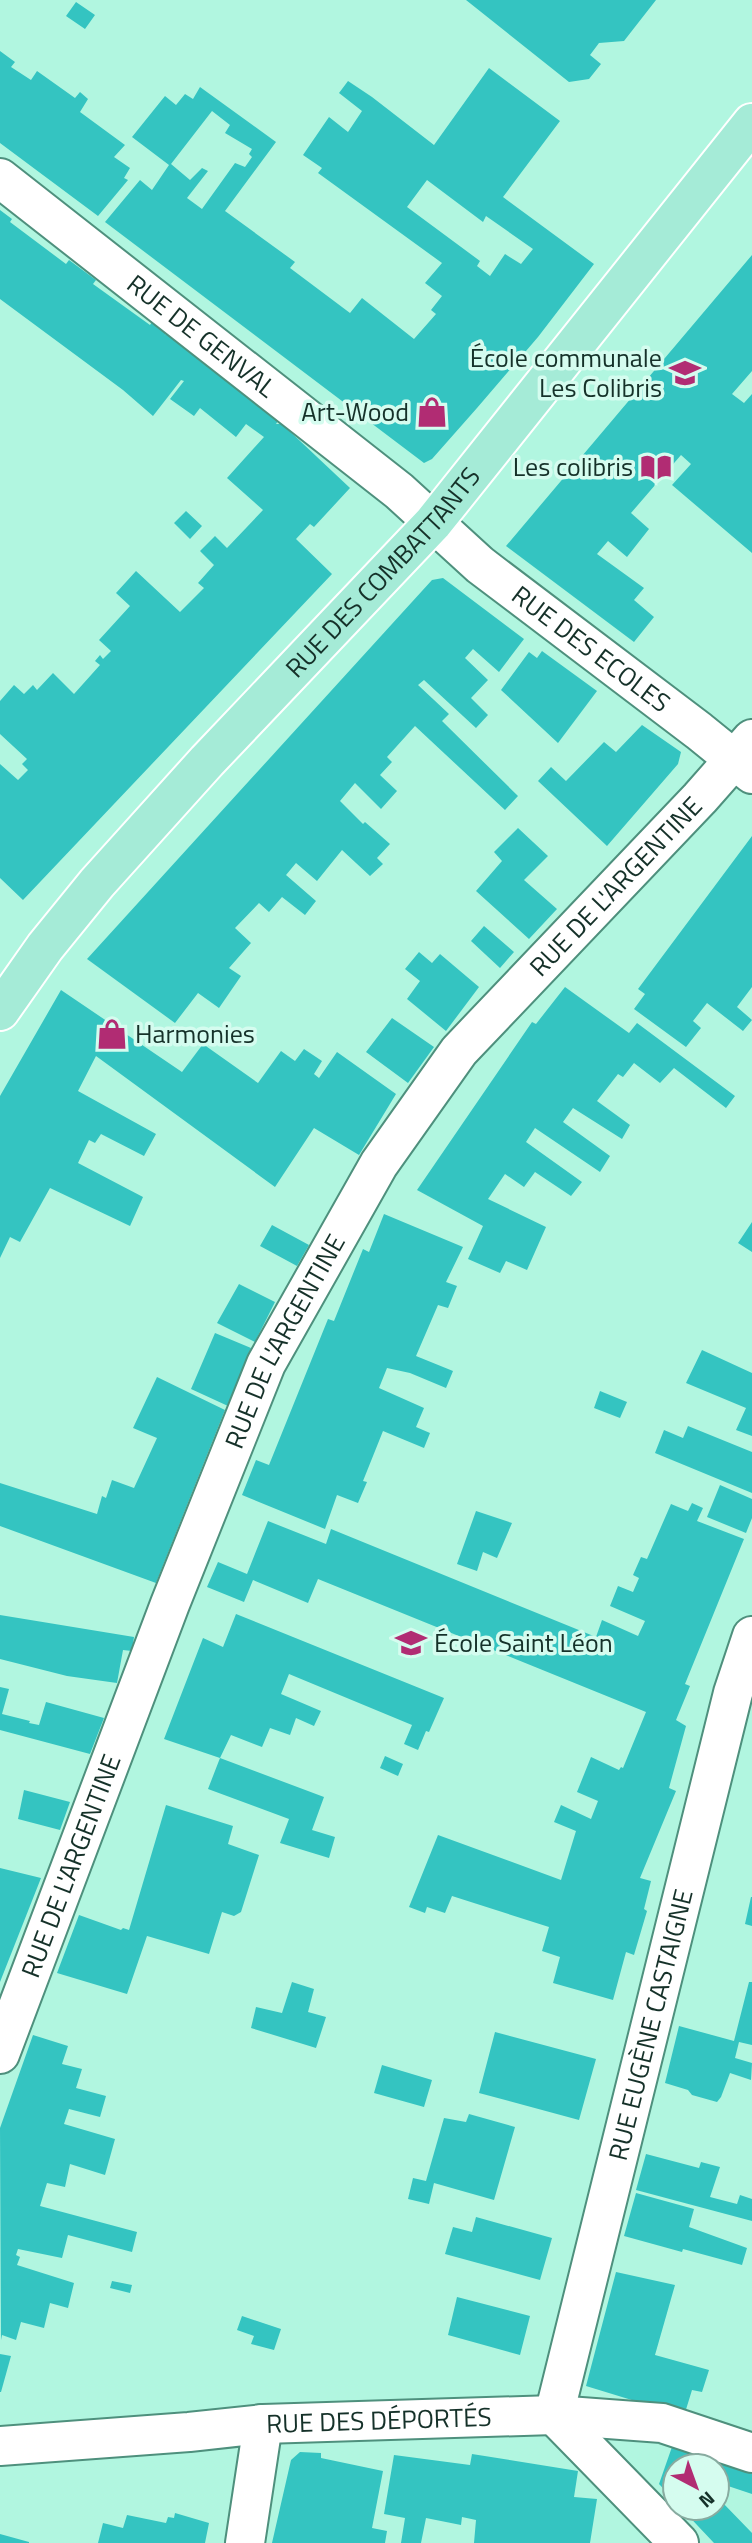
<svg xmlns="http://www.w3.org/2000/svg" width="752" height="2543" font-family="'Titillium Web',sans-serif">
  <rect width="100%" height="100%" fill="#b1f6e0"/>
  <path fill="#34c4c1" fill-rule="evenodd" d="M466,0h190l-32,41 -25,2 -9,12 11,9 -12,15 -20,3z
    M76,2l19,13 -10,14 -19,-13z
    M0,51l15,11 -4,5 20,13 6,-9 38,27 5,-6 8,7 -8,13 45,33 -11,12 16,11 -6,10 4,2 -30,36 -98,-73z
    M489,68l71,53 -57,76 91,67 -56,73 -61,71 -45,51 -8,4 -319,-241 35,-42 12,10 17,-25 -37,-28 33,-41 11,9 9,-11 8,5 7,-12 76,55 -51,69 70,51 -5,6 60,45 12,-15 52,41 22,-25 -5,-4 11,-14 -17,-13 17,-20 -124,-90 4,-5 -19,-13 26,-38 19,15 14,-21 -23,-18 9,-12 24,16 62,48zM212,111l18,14 -5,8 27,16 -3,5 3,3 -7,10 -10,-4 -33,46 -15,-11 21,-27 -6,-3 -12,12 -19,-16zM427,180l56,42 3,-6 47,33 -12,15 -16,-10 -15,22 -13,-10 3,-5 -73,-54z
    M0,210l12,9 -2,3 56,42 3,-4 27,20 -3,4 57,41 2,-3 15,11 -3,3 5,-4 92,70 -2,5 19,14 -2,3h6l68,64 -36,39 -4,-3 -14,15 36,35 -309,326 -23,-22v-114l18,16 10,-10 -6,-6 5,-5 -27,-25v-33l14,-16 10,9 9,-9 4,5 16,-17 21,21 26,-29 -5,-4 5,-6 3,4 8,-8 -12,-11 31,-34 -14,-13 20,-22 44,41 24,-24 -6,-5 16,-18 -14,-14 15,-15 12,12 36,-38 -36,-32 37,-41 -18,-13 -10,13 -36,-29 -6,8 -24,-17 14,-18 -3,-1 -28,36 -30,-26 -123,-91z
    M752,255v116l-20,23 12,9 8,-9v159l-80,-68 19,-21 -10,-9 -50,58 18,16 -22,28 -19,-16 -11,13 47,34 -10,12 20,17 -20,25 -128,-96z
    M186,511l16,15 -12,13 -16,-16z
    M443,578l81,61 -25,33 -26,-23 -8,9 23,22 -17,18 17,17 -12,13 -52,-48 -6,5 31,29 -7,7 76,75 -13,14 -90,-84 -28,31 5,5 -12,13 17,16 -16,18 -26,-26 -15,18 23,23 2,-2 25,22 -13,14 6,6 -13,12 -28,-26 -25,31 -21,-18 -10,12 30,26 -11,14 -23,-18 -13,15 -10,-9 -24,25 16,15 -22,25 12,8 -22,32 -21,-15 -23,30 -88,-64 345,-379z
    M542,651l55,40 -39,52 -57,-53 28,-38 8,6z
    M642,725l39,27 -3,12 -71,82 -69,-65 13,-14 15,14 38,-39 12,10z
    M518,828l30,28 -24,24 33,29 -28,30 -53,-48 26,-30 -8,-9z
    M752,836v151l-15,20 15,13 -9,11 -36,-28 -14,18 8,7 -15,19 -52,-38 11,-15 -7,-5z
    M484,926l30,26 -14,16 -29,-27z
    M419,952l13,11 8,-9 39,33 -33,44 -39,-32 13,-18 -15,-12z
    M565,987l64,46 8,-10 98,73 -9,12 -52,-40 -14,15 -26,-20 -11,14 -5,-3 -21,27 33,24 -8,14 -49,-31 -10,14 47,34 -10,16 -65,-44 -9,14 56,40 -11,14 -36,-24 -11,15 -19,-13 -17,25 58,28 -19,43 -21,-9 -6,12 -32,-14 15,-33 -66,-36 115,-168 4,2z
    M61,990l121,82 21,-28 55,39 23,-32 14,10 9,-12 18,12 -8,13 5,4 18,-26 59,42 -37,61 -45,-27 -39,59 -179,-131 -18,35 78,43 -12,22 -43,-22 -6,9 -6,-3 -11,23 65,34 -13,29 -80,-38 -30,54 -10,-5 -10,21v-162z
    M392,1018l42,29 -26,36 -42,-31z
    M384,1214l79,33 -17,35 11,4 -9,22 -10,-3 -22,51 37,15 -7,17 -36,-15 -23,-5 -8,20 45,20 -8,19 14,6 -6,15 -41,-17 -20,50 4,1 -9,21 -21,-8 -12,34 -83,-34 14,-35 13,5 59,-146 6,2 29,-72 6,3z
    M752,1222v30l-14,-9z
    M272,1225l37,20 -12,21 -37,-20z
    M239,1284l36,18 -20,40 -38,-19z
    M215,1333l36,15 -23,58 -37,-17z
    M702,1350l50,23v63l-16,-6 10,-22 -60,-25z
    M157,1377l68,33 -69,173 -156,-57v-43l97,31 5,-18 4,2 6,-18 22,8 23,-50 -24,-10z
    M600,1391l27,11 -7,16 -26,-10z
    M688,1426l64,26v41l-97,-40 9,-23 19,8z
    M720,1485l32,14v19l-6,15 -39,-16z
    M692,1503l11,5 -6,13 47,18 -59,145 5,2 -14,34 10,6 -17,62 7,3 -36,87 11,3 -7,28 3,2 -13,44 -8,-3 -13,48 -60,-17 7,-26 -18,-6 7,-24 -97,-31 -7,17 -18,-6 -2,6 -16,-6 29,-72 123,45 15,-49 -22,-9 7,-17 30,14 7,-18 -21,-9 14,-35 28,13 2,-3 2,1 23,-56 -328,-133 -10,24 -55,-23 -9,22 -37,-15 11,-25 29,12 21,-53 58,23 5,-15 265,108 6,-17 36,16 7,-15 -35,-15 8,-20 15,6 6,-14 -6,-3 8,-18 6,2 24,-55 17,7z
    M476,1511l36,12 -15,35 -14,-6 -6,19 -20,-7z
    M236,1614l208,84 -15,34 -3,-1 -8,19 -14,-6 8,-19 -123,-51 -8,20 40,17 -7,15 -18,-8 -6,17 -20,-7 -8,19 -31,-12 -11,23 -56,-19 39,-101 20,9z
    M0,1615l134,22 -2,14 -9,-1 -6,33 -50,-7 -67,-17z
    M0,1687l9,2 -7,25 28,7 -1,2 10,2 7,-23 58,16 -14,36 -90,-24z
    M385,1756l18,8 -5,12 -18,-8z
    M220,1758l104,39 -12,33 23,7 -6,21 -49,-15 9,-24 -81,-30z
    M24,1790l46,12 -10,28 -42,-11z
    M166,1805l67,21 -5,18 31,11 -18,57 -7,4 -12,-4 -13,42 -62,-18 -20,58 -70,-21 22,-58 42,15 2,-2 6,2z
    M0,1868l41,10 -41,104z
    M751,1897h1v29l-7,-2z
    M292,1982l22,7 -6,23 18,5 -10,31 -65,-20 5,-21 26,6z
    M749,1982h3v63l-13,-3 -4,16 17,5 -1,17 -21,-7 -9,24 -4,5 -25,-7 -4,-5 -23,-7 14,-57 55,15z
    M495,2032l101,27 -17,61 -100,-27z
    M33,2035l35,11 -6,18 20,5 -6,19 30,8 -6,21 -31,-8 -5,15 51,15 -10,36 -35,-11 -5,23 -18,-4 -7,23 97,26 -5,20 -64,-17 -6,23 -44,-9 -2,6 4,2 -3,8 57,18 -6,25 -18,-5 -6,25 -23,-6 -5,18 -14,-5 -1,5 -1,-212z
    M382,2065l50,15 -8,27 -50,-14z
    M469,2114l46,13 -21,73 -60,-17 -5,21 -21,-5 5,-21 13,3 18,-63 22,4z
    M646,2154l53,14 2,-6 19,5 -10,30 27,7 3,-9 12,4v22l-116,-31z
    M636,2193l58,16 -5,18 58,21 -5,17 -59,-16 -1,3 -58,-16z
    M476,2217l76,21 -12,42 -95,-26 8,-27 19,5z
    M616,2272l59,13 -20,70 54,15 -7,22 -10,-2 -8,26 -98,-30z
    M112,2281l20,4 -2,8 -20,-5z
    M457,2297l73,19 -10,39 -72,-20z
    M242,2316l39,13 -7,21 -23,-6 3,-8 -17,-6z
    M0,2354l11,2 -10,36h-1z
    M673,2444l79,27v23l-24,-8 -6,16 30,31v10h-38l-33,-35h36v-42h-42v35l-16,-17z
    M300,2452l21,1v5l62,13 -11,57 15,3 -2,12h-113l19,-83z
    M472,2454l106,17 -4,26 23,2 -7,44h-116l2,-23 -14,-3 -1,8 -35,-7 -5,25h-20l4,-25 -21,-4 10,-59 76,10z
    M175,2513l34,10 -4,20h-107l5,-20 20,5 4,-13 39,8 2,-6 6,1z
    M0,2534l29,8v1h-29z"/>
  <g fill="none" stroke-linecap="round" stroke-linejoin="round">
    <defs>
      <g id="minor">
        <path id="s1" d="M0,178l399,313 81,74 219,166 53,43"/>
        <path id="s2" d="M0,2054l170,-450 96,-240 113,-200 80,-113 241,-253 52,-59"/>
        <path id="s3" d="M554,2415l179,-722 19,-57"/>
        <path d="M554,2415l125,128"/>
        <path id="s4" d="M0,2446l189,-14 74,-8 291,-9 108,8 90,30"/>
        <path d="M245,2543l18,-119"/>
      </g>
      <g id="major">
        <path id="s5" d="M0,1011l45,-64 52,-64 110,-122 226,-238 319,-400"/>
      </g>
    </defs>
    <use href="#minor" stroke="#4e907d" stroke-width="42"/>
    <use href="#major" stroke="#fff" stroke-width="42"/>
    <use href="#minor" stroke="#fff" stroke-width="38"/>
    <use href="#major" stroke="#a5ebd7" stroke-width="38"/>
  </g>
  <defs>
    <symbol id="school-bare" viewBox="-9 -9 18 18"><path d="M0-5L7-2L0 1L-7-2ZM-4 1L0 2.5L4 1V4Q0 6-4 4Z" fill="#b12c73" stroke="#d5fcef" stroke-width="2.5" paint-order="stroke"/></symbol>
    <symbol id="shop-bare" viewBox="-9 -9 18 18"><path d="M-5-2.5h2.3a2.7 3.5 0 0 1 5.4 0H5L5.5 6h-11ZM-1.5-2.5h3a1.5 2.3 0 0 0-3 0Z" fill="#b12c73" stroke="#d5fcef" stroke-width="2.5" paint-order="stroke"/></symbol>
    <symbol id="library-bare" viewBox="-9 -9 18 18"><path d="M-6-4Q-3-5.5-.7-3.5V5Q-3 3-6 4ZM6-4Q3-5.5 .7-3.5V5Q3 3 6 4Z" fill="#b12c73" stroke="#d5fcef" stroke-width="2.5" paint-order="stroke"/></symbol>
  </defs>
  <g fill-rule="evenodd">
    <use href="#school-bare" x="663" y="351" width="44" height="44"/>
    <use href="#shop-bare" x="410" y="390" width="44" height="44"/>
    <use href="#library-bare" x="634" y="445" width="44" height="44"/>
    <use href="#shop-bare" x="90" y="1012" width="44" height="44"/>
    <use href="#school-bare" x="389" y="1621" width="44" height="44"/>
  </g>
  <g text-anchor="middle" stroke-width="7" stroke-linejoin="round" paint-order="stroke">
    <g font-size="26" fill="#153129" stroke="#d5fcef">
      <text dy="9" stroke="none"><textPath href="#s1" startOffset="256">RUE DE GENVAL</textPath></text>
      <text dy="9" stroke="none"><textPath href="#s5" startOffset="583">RUE DES COMBATTANTS</textPath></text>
      <text dy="9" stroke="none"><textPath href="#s1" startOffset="756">RUE DES ECOLES</textPath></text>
      <text dy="9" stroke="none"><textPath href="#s2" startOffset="1335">RUE DE L'ARGENTINE</textPath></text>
      <text dy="9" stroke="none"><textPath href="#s2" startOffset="768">RUE DE L'ARGENTINE</textPath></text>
      <text dy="9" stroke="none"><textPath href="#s2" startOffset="201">RUE DE L'ARGENTINE</textPath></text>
      <text dy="9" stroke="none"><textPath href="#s3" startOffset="402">RUE EUGÈNE CASTAIGNE</textPath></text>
      <text dy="9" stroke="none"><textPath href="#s4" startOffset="380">RUE DES DÉPORTÉS</textPath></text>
    </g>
    <g font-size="26" fill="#153129" stroke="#d5fcef" text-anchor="end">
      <text x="662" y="367">École communale<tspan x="662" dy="30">Les Colibris</tspan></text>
      <text x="409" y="421">Art-Wood</text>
      <text x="633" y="476">Les colibris</text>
      <text x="135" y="1043" text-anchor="start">Harmonies</text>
      <text x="434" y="1652" text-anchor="start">École Saint Léon</text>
    </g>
  </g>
  <g transform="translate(696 2487) rotate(139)"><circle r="33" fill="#d5fcef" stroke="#88aba0" stroke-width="2"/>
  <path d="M0-5L12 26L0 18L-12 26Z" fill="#b12c73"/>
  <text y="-10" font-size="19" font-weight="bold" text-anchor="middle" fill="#153129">N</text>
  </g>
</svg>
